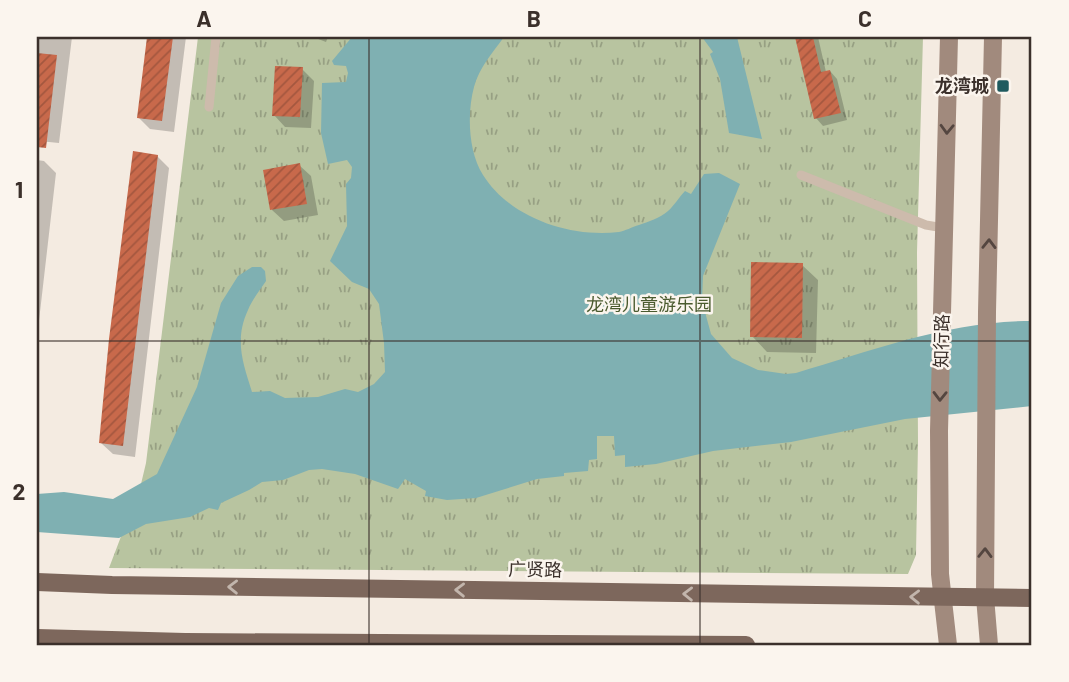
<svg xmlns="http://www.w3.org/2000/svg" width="1069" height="682" font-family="Barlow,'Noto Sans SC',sans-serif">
  <defs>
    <pattern id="park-tufts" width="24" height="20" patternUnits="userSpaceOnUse" patternTransform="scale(1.75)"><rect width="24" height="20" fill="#b8c4a0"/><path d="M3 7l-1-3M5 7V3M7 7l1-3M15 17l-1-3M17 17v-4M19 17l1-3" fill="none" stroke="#97a083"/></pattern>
    <pattern id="building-hatch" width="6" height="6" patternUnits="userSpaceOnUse" patternTransform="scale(1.75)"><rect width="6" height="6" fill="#c8694b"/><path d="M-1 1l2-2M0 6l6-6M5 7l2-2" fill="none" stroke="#a4573f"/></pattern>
  </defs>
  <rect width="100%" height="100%" fill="#f4ebe1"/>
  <path fill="url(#park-tufts)" d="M198,37h725l-6,215 1,191 -2,112 -8,19 -799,-6 32,-84 5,-21z"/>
  <path fill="#7fb0b2" d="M352,37h152c-11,15 -25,31 -30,50 -7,26 -6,64 9,88 27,43 87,63 136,57 6,-1 13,-5 20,-7 9,-3 21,-7 29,-14 6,-5 11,-14 17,-20l6,3 13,-20 15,-1 21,11 -37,92 -1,25 9,33 21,24 26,12 28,4 10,-1c77,-23 155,-52 236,-52v85l-127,13 -114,23 -78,9 -57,13 -31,3v-12l-10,1 -1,-20h-17v23l-8,1 -1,11 -24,2v3l-27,3 -61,19 -29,2 -22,-4 1,-5 -21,-12 -7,10 -43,-15 -33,-5 -13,1 -26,10 -21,2 -13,8 -28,13 -3,7 -9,-2 -19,9 -44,7 -27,14 -82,-6v-38l27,-2 49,7 44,-25 40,-87 24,-84 17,-27 14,-9h9l4,4 1,10c-6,9 -14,19 -18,29 -14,30 -5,53 4,82l18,-1 15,7 33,-1 27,-8 13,3 16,-8 11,-12 -1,-29 -5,-39 -10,-15 -17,-7 -22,-21 17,-35 -1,-42 5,-6 1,-11 -5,-7 -19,4 -7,-31 1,-50 24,-1 2,-9 -2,-7 -12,-1 -2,-4z
    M702,37h35l25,102 -33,-6 -9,-54 -10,-25 3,-2z"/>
  <path fill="#0003" d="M39,37h33l-13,106 -20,-2 -2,-2v-87z
    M149,37h37l-12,95 -24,-3 -12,-12z
    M313,37h15l-2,5z
    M797,37h21l8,35 4,-1 7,8 10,41 -24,6 -7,-8z
    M302,69l12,12 -3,47 -26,-1 -11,-12z
    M157,156l12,12 -34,289 -22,-3 -12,-11z
    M37,160l7,1 12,12 -19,165z
    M299,165l12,11 7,39 -34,6 -12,-11z
    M802,265l16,15 -2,73 -49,-1 -15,-16z"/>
  <path fill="url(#building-hatch)" d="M147,37h26l-11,84 -25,-3z
    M795,37h18l8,35 9,-2 11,43 -27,6z
    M37,53l20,2 -11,93 -9,-1z
    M275,66l28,1 -3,50 -28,-1z
    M133,151l25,4 -35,291 -24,-3 10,-104z
    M300,163l7,41 -37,6 -7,-40z
    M751,262l52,1 -1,75 -52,-1z"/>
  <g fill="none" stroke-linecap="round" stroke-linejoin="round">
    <path stroke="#cdbbac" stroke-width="9" d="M209,107l7,-70
      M801,175l125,50 18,3"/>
    <path stroke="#a18a7d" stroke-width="18" d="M948,645l-8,-71 -1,-143 10,-394
      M989,645l-4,-48 2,-285 6,-275"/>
    <path stroke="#7d675c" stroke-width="18" d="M37,582l75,3 920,13
      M37,638l148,4 561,3"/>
  </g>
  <defs><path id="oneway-chevron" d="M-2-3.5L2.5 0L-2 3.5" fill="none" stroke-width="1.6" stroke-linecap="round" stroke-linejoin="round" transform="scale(1.75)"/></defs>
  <g stroke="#544640">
    <use href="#oneway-chevron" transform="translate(947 129) rotate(92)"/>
    <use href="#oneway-chevron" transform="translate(989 244) rotate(-89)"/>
    <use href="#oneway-chevron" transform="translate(940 396) rotate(91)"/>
    <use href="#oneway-chevron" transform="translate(985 553) rotate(-89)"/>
  </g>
  <g stroke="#c2b5ac">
    <use href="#oneway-chevron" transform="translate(233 587) rotate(-179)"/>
    <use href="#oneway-chevron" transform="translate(460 590) rotate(-179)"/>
    <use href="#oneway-chevron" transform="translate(688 594) rotate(-179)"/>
    <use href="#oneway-chevron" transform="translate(915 597) rotate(-179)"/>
  </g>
  <path fill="none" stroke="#3b302b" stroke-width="2" stroke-opacity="0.55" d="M369,37v608M700,37v608M37,341h995"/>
  <rect fill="#1f5a5e" stroke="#fbf5ee" stroke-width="2.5" x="996" y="79" width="14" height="14" rx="3.5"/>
  <g text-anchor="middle" stroke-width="5" stroke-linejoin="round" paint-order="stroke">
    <g font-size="18" font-weight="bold" fill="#3b302b" stroke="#fbf5ee" text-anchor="end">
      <text x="989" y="92">龙湾城</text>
    </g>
    <g font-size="18" fill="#4a5a2e" stroke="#fbf5ee">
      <text x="649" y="311">龙湾儿童游乐园</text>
    </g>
    <g font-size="18" fill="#3b302b" stroke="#fbf5ee">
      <text transform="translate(942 341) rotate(-89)" y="6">知行路</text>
      <text transform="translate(535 570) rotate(1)" y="6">广贤路</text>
    </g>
  </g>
  <rect width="1069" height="682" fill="none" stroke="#fbf5ee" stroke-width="77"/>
  <rect x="38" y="38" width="992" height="606" fill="none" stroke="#3b302b" stroke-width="2.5"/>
  <g font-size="23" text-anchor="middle" font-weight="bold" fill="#3b302b">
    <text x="204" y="27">A</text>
    <text x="534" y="27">B</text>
    <text x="865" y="27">C</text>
    <text x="19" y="198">1</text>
    <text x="19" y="500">2</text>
  </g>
</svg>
